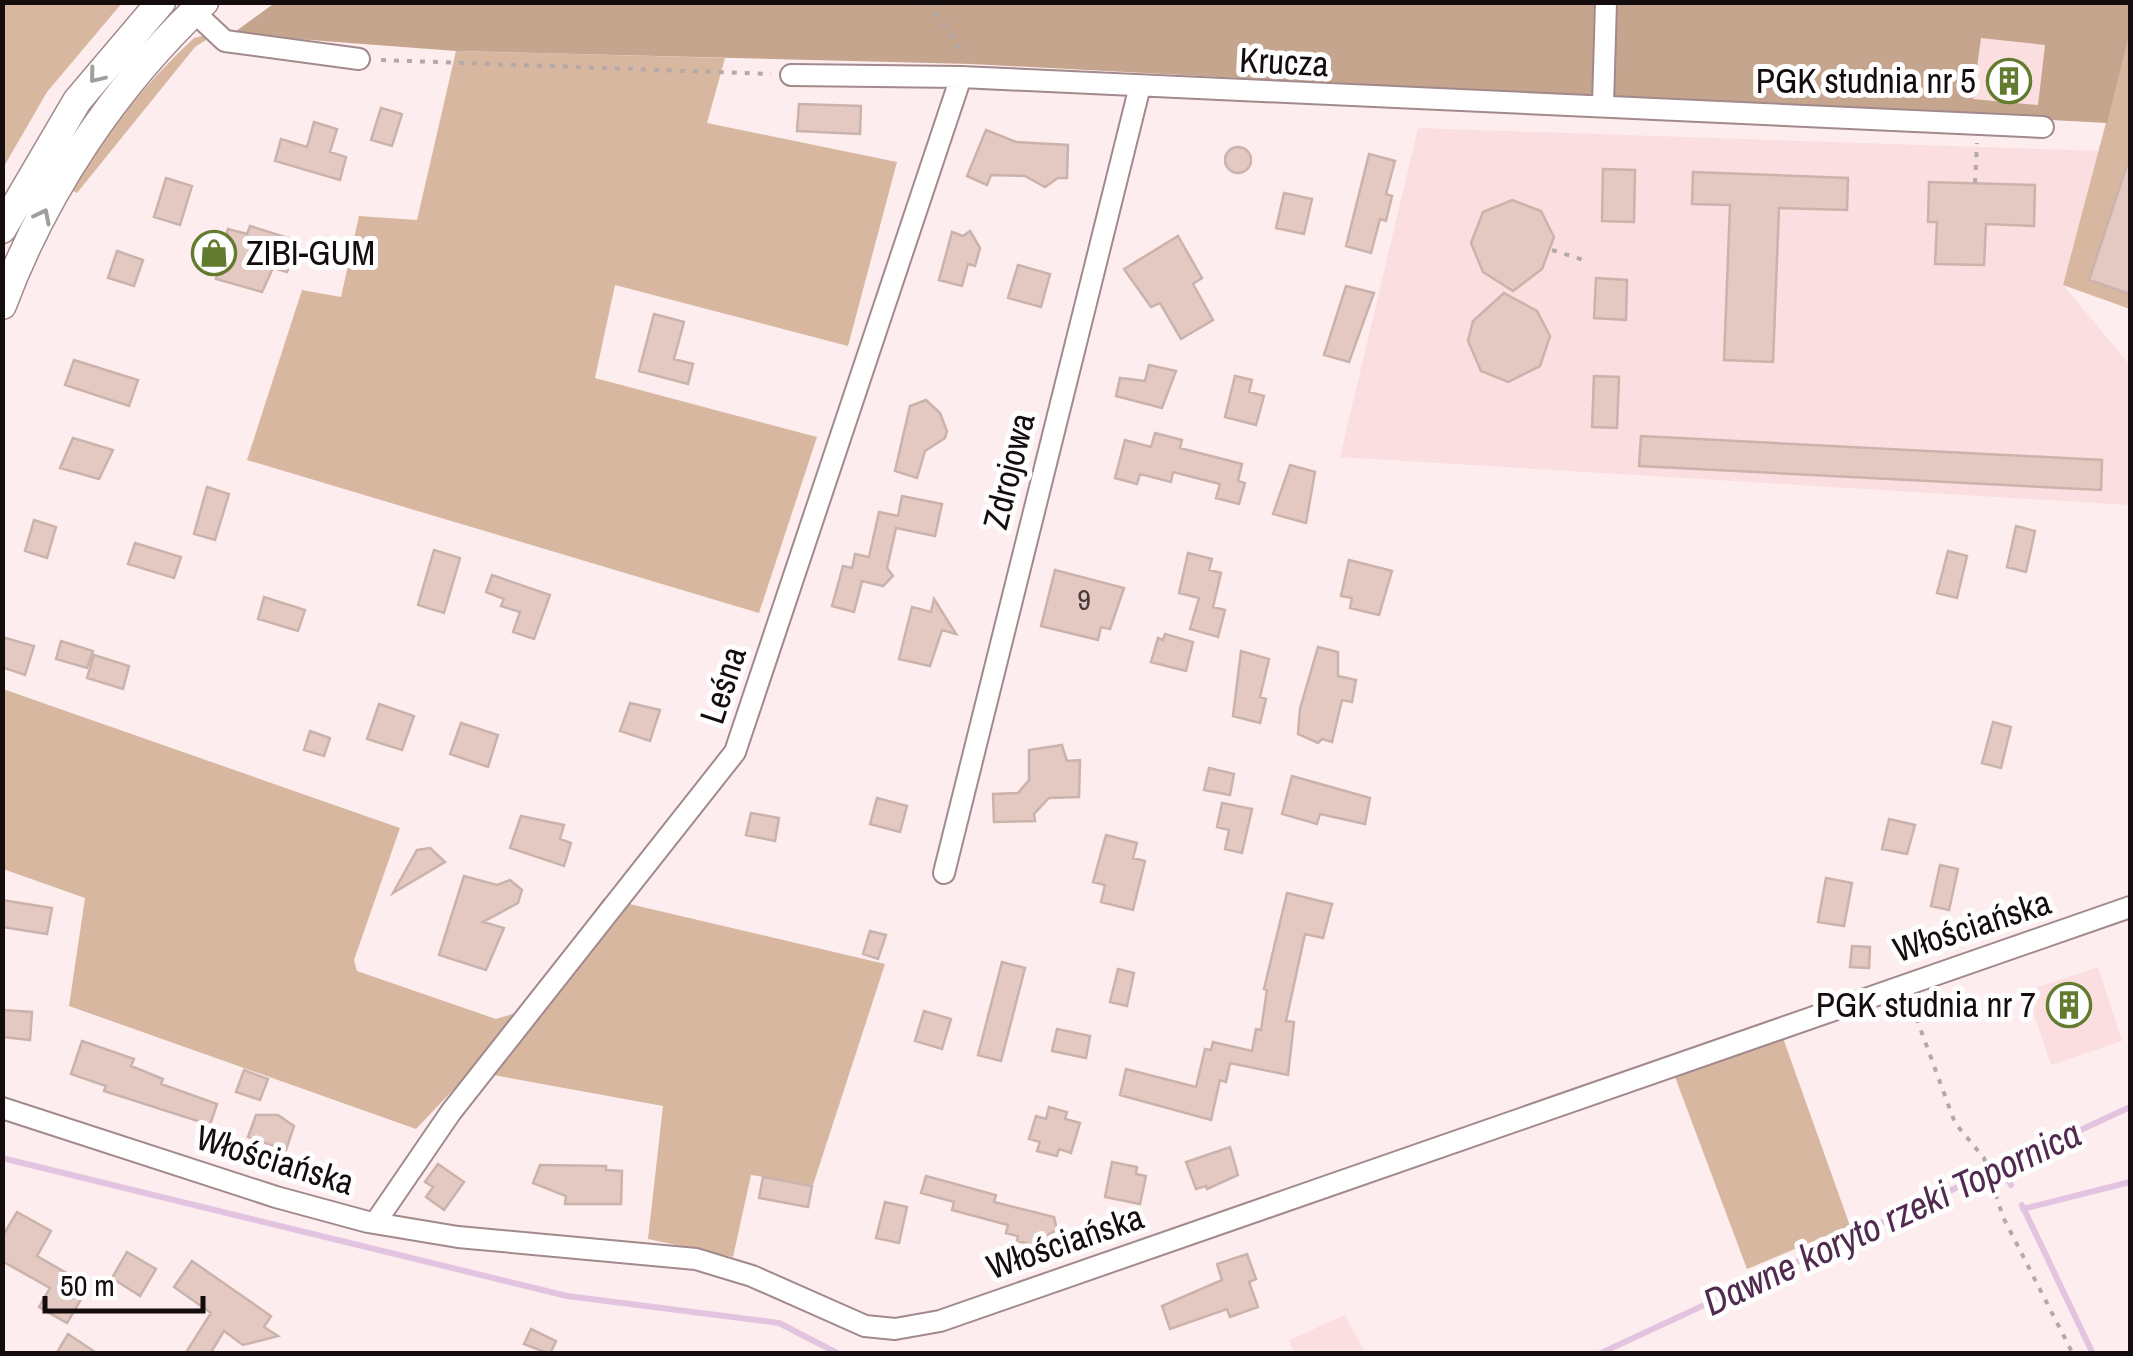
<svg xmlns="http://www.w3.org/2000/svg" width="2133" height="1356" font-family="'Archivo Narrow',sans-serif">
  <rect width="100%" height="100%" fill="#fdedee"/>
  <path fill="#fbdee0" d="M1981,37l64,8 -6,61 -66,-7z
    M1418,128l681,23 -36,134 67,80 -1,140 -789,-48z
    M2098,967l24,74 -71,24 -25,-74z
    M1345,1315l20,38h-70l-6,-13z"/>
  <path fill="#d7b79f" d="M3,2l119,1 -75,89 -44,76z
    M2130,32v277l-67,-24z
    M202,36l7,2 -14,9 -118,146 -6,-3c35,-58 74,-106 123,-152z
    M456,51l269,7 -18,65 190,39 -49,184 -233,-61 -20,93 222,59 -58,176 -512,-153 55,-170 39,7 18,-81 58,4z
    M3,689l397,139 -46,132 3,11 139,48 23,-7 85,-114 281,66 -72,221 -62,-10 -18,82 -85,-18 15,-133 -192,-35 -55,58 -347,-123 16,-108 -82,-29z
    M1783,1038l67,188 -103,43 -72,-192z"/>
  <path fill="#c6a58e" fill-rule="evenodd" d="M276,2l1854,1v29l-23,91 -1136,-59 -515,-13 -224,-17zM1981,38l64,7 -7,60 -65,-6z"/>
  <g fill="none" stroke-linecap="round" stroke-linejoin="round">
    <path stroke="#e2c4e0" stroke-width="6" d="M2,1158l565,138 212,27 60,31
      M2001,1166l10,19
      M2022,1205l71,149
      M2023,1209l107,-27
      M1599,1354l531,-247"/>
  </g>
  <path fill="#e3c9c2" stroke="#cbb2ab" stroke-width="2.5" d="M799,104l62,2 -1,28 -63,-3z
    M381,108l21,6 -10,32 -21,-6z
    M314,122l23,7 -7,23 16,5 -6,23 -65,-19 6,-22 26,8z
    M986,130l30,12 52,3 -1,33h-9l-13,9 -20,-11 -34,-1 -4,10 -20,-9z
    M1225 160a13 13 0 1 1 26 0a13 13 0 1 1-26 0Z
    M1369,154l26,7 -9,33 6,2 -6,25 -6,-2 -9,34 -25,-7z
    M2127,165l3,1v128l-41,-14z
    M1603,169l32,1 -1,52 -32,-1z
    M1693,172l155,6 -1,32 -68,-2 -6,154 -49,-2 6,-155 -38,-1z
    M166,178l26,8 -12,39 -26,-8z
    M1929,182l106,3 -1,41 -48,-2 -2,41 -49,-1 2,-42h-9z
    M1284,193l28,6 -8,35 -28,-6z
    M1512,200l29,11 13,26 -12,32 -29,22 -30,-19 -12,-29 12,-31z
    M250,226l48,15 -11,31 -14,-4 -11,24 -46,-13 4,-13 -19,-5 6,-21 16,5 5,-16 19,5z
    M970,231l10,17 -5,18 -7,-2 -6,22 -23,-6 13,-48 11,4z
    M1178,236l24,42 -9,6 20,36 -32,19 -21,-36 -9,4 -27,-38z
    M117,251l26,9 -9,26 -26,-8z
    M1018,265l32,9 -9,33 -33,-9z
    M1596,278l31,2 -1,40 -32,-2z
    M1346,286l28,7 -25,69 -25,-7z
    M1504,293l33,18 13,25 -10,30 -32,16 -27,-11 -13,-30 5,-20z
    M654,314l30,8 -10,37 19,5 -5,20 -49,-13z
    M74,360l64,20 -9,26 -64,-21z
    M1149,365l27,6 -14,37 -46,-12 4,-18 25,3z
    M1235,376l17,4 -3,12 15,4 -8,29 -31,-8z
    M1594,376l25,1 -2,51 -25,-1z
    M926,400l14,13 7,18 -2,7 -20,13 -8,27 -22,-7 15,-65z
    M1155,433l27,7 -2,8 62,16 -4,17 7,2 -6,21 -23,-6 4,-14 -47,-12 -2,10 -31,-8 -3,10 -22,-6 10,-38 26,7z
    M1641,436l461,24 -1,30 -462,-24z
    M73,438l40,12 -14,29 -39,-11z
    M1290,465l25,7 -9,51 -33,-9z
    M207,487l22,7 -14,46 -21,-6z
    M902,496l40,8 -7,32 -39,-8 -9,40 6,8 -10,10 -21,-5 -8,31 -22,-6 11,-40 9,2 3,-14 14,3 10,-45 19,4z
    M34,520l22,7 -9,31 -22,-7z
    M2016,526l19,5 -9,41 -19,-5z
    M135,543l46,14 -7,21 -46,-14z
    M434,550l26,8 -16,55 -26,-8z
    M1948,551l19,5 -10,42 -20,-5z
    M1188,553l24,6 -3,11 12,3 -8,34 12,3 -7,27 -28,-8 9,-31 -20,-5z
    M1349,560l43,11 -13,44 -29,-7 2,-10 -11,-2z
    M1055,570l69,18 -14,41 -9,-2 -3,13 -57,-14z
    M492,575l58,20 -16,44 -21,-7 7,-20 -19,-6 3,-7 -18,-7z
    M264,597l41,13 -7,21 -40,-12z
    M934,599l22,35 -14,-4 -12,36 -31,-7 13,-52 19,5z
    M1165,634l28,8 -7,29 -35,-9 7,-24 5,2z
    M2,637l32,9 -9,29 -23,-8z
    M61,641l32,10 -6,17 -31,-9z
    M1318,647l20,5v24l18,4 -4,22 -10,-2 -10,42 -10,-3 -4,4 -20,-9 2,-25z
    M1241,651l28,8 -9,38 6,2 -6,24 -27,-7z
    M94,655l35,11 -6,23 -36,-11z
    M630,703l30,7 -10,31 -30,-10z
    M379,704l35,12 -12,34 -35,-11z
    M1993,722l18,5 -10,41 -19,-5z
    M461,723l37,12 -10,32 -38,-13z
    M310,731l20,7 -6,18 -20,-6z
    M1062,745l5,16 13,-1 -1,37 -30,1 -15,16 1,7 -41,1 -1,-28 25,-1 11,-13v-30z
    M1209,768l25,6 -4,21 -26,-5z
    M1292,776l78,22 -5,26 -45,-10 -3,10 -35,-10z
    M877,798l30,8 -7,26 -30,-8z
    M1222,803l30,6 -10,44 -17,-4 4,-19 -12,-3z
    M751,813l28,5 -4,23 -29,-6z
    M521,816l43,9 -4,14 11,4 -7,23 -54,-18z
    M1889,819l26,6 -8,29 -25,-5z
    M1106,835l31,8 -4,15 12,3 -12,49 -32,-8 4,-17 -12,-3z
    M430,848l15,14 -52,31 24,-43z
    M1940,865l18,4 -9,41 -18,-4z
    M464,876l33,9 13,-5 12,10 -4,13 -35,19 21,6 -18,42 -47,-15z
    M1826,878l26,5 -8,43 -26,-4z
    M1287,893l45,11 -9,34 -18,-4 -19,87 8,1 -6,53 -58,-12 -4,19 -6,-2 -9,40 -91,-25 6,-26 70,18 9,-38 6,1 2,-8 39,9 4,-22 5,1 6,-40 -3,-1z
    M2,900l50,8 -5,26 -45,-7z
    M870,931l16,4 -8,24 -15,-5z
    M1852,946l18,1 -1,21 -19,-1z
    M1002,962l23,6 -24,93 -23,-6z
    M1118,969l16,4 -7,33 -17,-4z
    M3,1010l29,2 -2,28 -28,-3z
    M924,1011l27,8 -9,30 -27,-8z
    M1057,1029l33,7 -4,22 -34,-7z
    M82,1041l52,18 -3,7 32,13 -2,5 56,20 -7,21 -106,-34 2,-5 -35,-12z
    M244,1070l24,9 -8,21 -24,-8z
    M1049,1107l18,5 -2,7 15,4 -9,30 -12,-4 -2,7 -20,-5 3,-9 -11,-3 7,-23 10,3z
    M256,1115h22l16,11 -8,24 -38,-13z
    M1230,1147l8,28 -31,14 -1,-3 -10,3 -10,-27z
    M1112,1162l25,5 -1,7 10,2 -6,28 -35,-7z
    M438,1164l26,18 -20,28 -18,-13 7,-10 -8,-5z
    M540,1165l66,1v4l16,1 -1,33h-56l1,-8 -33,-13z
    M926,1176l70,19 -2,7 60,15 3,13 -8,4 -3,14 -29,-7 1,-5 -12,-3 2,-8 -56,-15 2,-8 -33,-9z
    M763,1177l49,9 -4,21 -49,-9z
    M885,1202l22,5 -8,36 -23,-5z
    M17,1212l34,19 -14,25 52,30 -22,37 -28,-16 11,-19 -48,-27v-24z
    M127,1252l29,17 -16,27 -28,-18z
    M1247,1254l9,25 -7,3 9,25 -28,10 -3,-8 -57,20 -8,-23 60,-26 -5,-16z
    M192,1261l79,55 -7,11 14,9 -35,9 -19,-14 -14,23h-25l26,-41 -37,-26z
    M531,1329l25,12 -6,13 -26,-10z
    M68,1334l30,20h-42z"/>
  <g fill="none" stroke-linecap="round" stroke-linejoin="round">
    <defs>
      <path id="minor" d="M194,12l31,29 134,18
        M791,75l170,2 1082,50
        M1603,105l3,-103
        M944,873l196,-787
        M2,1108l274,89 92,25 90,15 238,22 56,17 113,50 30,3 45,-8 1190,-414
        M375,1223l76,-111 284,-360 226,-675"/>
      <path id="major" d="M2,229l75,-128 84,-99
        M2,305c43,-115 113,-219 202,-303"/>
    </defs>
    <use href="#minor" stroke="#a2898b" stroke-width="24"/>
    <use href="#major" stroke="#a2898b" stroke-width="31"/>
    <path stroke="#b5a8a9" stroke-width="4" stroke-dasharray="5 8" stroke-linecap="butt" d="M928,2l37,54
      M381,60l390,14
      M1975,183l2,-40
      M1552,250l35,11
      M1912,1006l43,117 29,35 19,59 70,137"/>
    <use href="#minor" stroke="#fff" stroke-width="20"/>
    <use href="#major" stroke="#fff" stroke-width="28"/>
  </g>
  <defs><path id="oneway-chevron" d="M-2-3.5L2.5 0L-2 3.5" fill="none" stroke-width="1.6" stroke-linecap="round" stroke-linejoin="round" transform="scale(2.5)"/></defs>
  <g stroke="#a19e9e">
    <use href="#oneway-chevron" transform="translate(96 76) rotate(129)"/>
    <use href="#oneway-chevron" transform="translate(43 216) rotate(-63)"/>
  </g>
  <defs>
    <symbol id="building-ring" viewBox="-11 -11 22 22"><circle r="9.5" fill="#fefefe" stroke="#627b2e" stroke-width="1.5"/><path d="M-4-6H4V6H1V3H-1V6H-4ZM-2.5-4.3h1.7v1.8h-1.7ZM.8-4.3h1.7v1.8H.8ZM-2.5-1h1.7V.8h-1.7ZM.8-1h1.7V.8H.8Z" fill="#627b2e"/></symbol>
    <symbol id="shop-ring" viewBox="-11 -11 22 22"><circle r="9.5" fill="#fefefe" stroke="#627b2e" stroke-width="1.5"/><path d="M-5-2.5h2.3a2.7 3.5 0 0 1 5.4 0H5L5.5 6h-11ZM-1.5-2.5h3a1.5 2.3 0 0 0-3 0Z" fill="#627b2e"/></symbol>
  </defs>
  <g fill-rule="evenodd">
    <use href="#building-ring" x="1984" y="56" width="50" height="50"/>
    <use href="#shop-ring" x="189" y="228" width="50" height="50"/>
    <use href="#building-ring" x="2044" y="980" width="50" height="50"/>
  </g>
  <g text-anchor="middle" stroke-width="10" stroke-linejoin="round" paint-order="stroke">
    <g font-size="30" fill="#483b3a">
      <text x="1084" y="610">9</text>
    </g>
    <g font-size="35" fill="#140c0d" stroke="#fefefe">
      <text transform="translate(1284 62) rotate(3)" y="12">Krucza</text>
      <text transform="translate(1009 471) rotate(-76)" y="12">Zdrojowa</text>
      <text transform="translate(723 685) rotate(-72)" y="12">Leśna</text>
      <text transform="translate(1972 926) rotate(-18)" y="12">Włościańska</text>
      <text transform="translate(275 1160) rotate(17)" y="12">Włościańska</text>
      <text transform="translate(1065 1242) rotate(-19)" y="12">Włościańska</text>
    </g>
    <g font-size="35" fill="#140c0d" stroke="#fefefe" text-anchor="end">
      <text x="1976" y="93">PGK studnia nr 5</text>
      <text x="246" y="265" text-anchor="start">ZIBI-GUM</text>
      <text x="2036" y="1017">PGK studnia nr 7</text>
    </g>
    <g font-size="38" font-style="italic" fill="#512a50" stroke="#fefefe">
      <text transform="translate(1892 1218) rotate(-25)" y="13">Dawne koryto rzeki Topornica</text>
    </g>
  </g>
  <rect width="2133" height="1356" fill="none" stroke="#140c0d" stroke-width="10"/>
  <path d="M45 1296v15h158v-15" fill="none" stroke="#140c0d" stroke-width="5"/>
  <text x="60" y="1296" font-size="30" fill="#140c0d" stroke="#fefefe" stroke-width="8" paint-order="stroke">50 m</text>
</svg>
